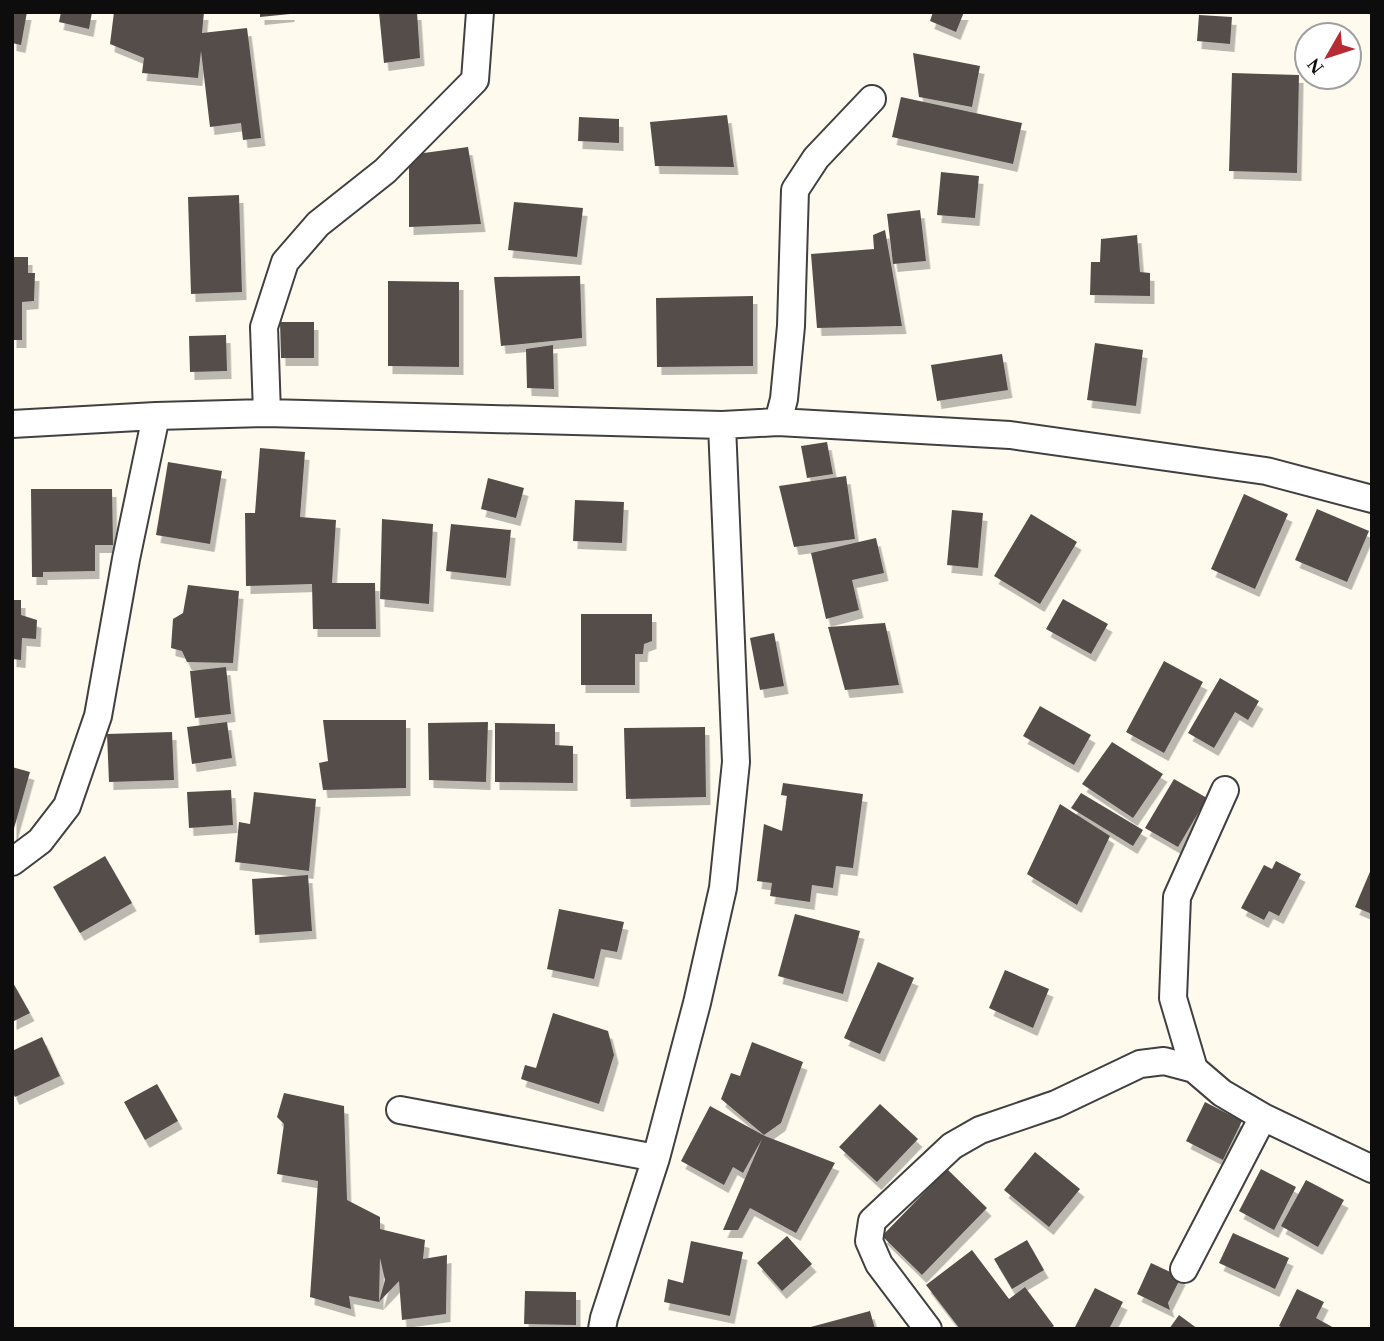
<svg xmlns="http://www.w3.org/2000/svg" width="1384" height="1341" font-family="Georgia,serif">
  <defs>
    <filter id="shadow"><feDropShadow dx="4.5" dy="8" stdDeviation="0" flood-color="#0004"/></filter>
  </defs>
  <rect width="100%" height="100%" fill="#fefbee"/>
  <path fill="#554e4a" filter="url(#shadow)" d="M12,12h15l-6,33 -9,-2z
    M61,12h31l-3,17 -30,-7z
    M114,12h90l-2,21 45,-5 14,110 -18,2 -2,-17 -31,4 -9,-76 -3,27 -56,-5 2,-15 -34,-14z
    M260,12h30v2l-30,3z
    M379,12h38l3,46 -36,5z
    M933,12h31l-8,20 -26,-11z
    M1199,15l33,2 -2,27 -33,-3z
    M913,53l67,13 -8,41 -53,-10z
    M1232,73l67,2 -2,98 -68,-2z
    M901,97l121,26 -9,41 -121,-27z
    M727,115l7,52 -79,-1 -5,-44z
    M579,117l40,2v24l-41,-2z
    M468,147l13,77 -72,3v-72z
    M941,172l38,4 -4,42 -38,-3z
    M239,195l3,97 -51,2 -3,-97z
    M514,202l69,6 -6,49 -69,-7z
    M920,210l6,51 -33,3 -6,-50z
    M885,230l17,96 -85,2 -6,-74 63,-5 -1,-14z
    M1137,235l3,37 10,1v23l-60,-1 1,-33h9l1,-23z
    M12,257h16v16h7l-1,28 -12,1v38h-10z
    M580,276l2,62 -81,8 -7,-69z
    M388,281l71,1v85l-71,-1z
    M753,296v70l-96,1 -1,-69z
    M280,322h34v36h-33z
    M226,335l1,36 -37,1 -1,-36z
    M1095,343l48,7 -7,56 -49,-6z
    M553,345l1,44 -27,-1 -1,-39z
    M1002,354l6,36 -71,11 -6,-36z
    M827,442l6,32 -26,4 -6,-32z
    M260,448l45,4 -5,65 36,3 -4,63h43l1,46h-63l-1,-45 -66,2 -1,-73h10z
    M168,462l54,9 -12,73 -54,-9z
    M846,476l9,63 -61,8 -15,-61z
    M488,478l36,10 -8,30 -35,-9z
    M31,489h81l1,56h-18v26l-52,1v5h-11z
    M1244,494l44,20 -33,75 -44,-20z
    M575,500l49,2 -2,41 -49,-2z
    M1317,509l52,22 -22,51 -52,-22z
    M952,510l31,3 -5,55 -31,-3z
    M1031,514l46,28 -37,62 -46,-28z
    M382,519l51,5 -4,80 -49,-5z
    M451,524l60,6 -5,48 -60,-7z
    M876,538l8,35 -32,7 7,30 -33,9 -15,-66z
    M188,585l51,6 -6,72 -46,-1 -5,-11 -11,-3 2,-29 10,-6z
    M1063,599l45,25 -17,30 -45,-25z
    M12,600h9v15l16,5 -1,19 -14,-1 -1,22 -9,-1z
    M581,614h71v27l-8,3 -1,10h-8v31h-54z
    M885,623l14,62 -54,5 -17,-63z
    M774,633l10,53 -24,4 -10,-52z
    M1164,661l39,21 -39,71 -38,-21z
    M226,667l5,47 -36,4 -5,-47z
    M1220,678l39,23 -11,19 -13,-8 -21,36 -26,-15z
    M1040,706l51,29 -17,30 -51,-29z
    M323,720h83v68l-83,2 -4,-27 9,-2z
    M227,722l5,36 -40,6 -5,-37z
    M488,722l-2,60 -57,-2 -1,-57z
    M495,723l60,1v21l18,1v37l-78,-1z
    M705,727l1,70 -80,2 -2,-71z
    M172,732l2,48 -65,2 -2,-48z
    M1112,742l51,32 -30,44 -51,-34z
    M12,767l18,5 -17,60h-1z
    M1174,779l33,19 -29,49 -33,-19z
    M783,783l80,11 -10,74 -17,-2 -3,22 -21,-3 -2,17 -40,-6 2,-13 -15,-2 7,-57 18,7 5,-35 -6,-1z
    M231,790l2,35 -44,3 -2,-36z
    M254,792l62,7 -7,72 -74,-9 4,-40 11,2z
    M1081,793l62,37 -10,16 -62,-38z
    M1060,804l50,32 -33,69 -50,-31z
    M105,856l27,47 -52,30 -27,-46z
    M1276,861l25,13 -22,42 -10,-5 -5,9 -23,-12 23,-43 8,4z
    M1372,867v47l-17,-7z
    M308,875l4,56 -57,4 -3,-56z
    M559,909l65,13 -7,30 -16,-3 -7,30 -47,-10z
    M795,914l65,17 -17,63 -65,-18z
    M878,962l36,16 -34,76 -36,-16z
    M1005,970l44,19 -16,39 -44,-20z
    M12,981l18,32 -18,9z
    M553,1013l55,18 6,24 -15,49 -78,-25 4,-14 11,3z
    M42,1037l18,39 -45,21 -3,-6v-40z
    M752,1042l51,20 -22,61 -17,12 -43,-36 10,-26 9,3z
    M157,1084l21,37 -33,19 -21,-38z
    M284,1093l60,13 3,94 33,17v12l45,11 -2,19 24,-4 -1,59 -44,6 -3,-39 -20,21 6,-22 -5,-22 -1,44 -30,-6 2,13 -41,-12 8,-116 -41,-7 7,-50 -7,-7z
    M1205,1102l37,19 -19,39 -37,-19z
    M880,1104l38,35 -41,43 -38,-35z
    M710,1106l55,30 70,27 -39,70 -46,-25 -12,22h-15l39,-91 -19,34 -10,-6 -9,18 -43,-24z
    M1035,1152l45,37 -31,38 -45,-37z
    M947,1169l40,39 -65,67 -40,-39z
    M1261,1169l35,18 -22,43 -35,-19z
    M1306,1180l38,20 -26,47 -37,-21z
    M1233,1233l56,25 -14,31 -56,-26z
    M787,1236l25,28 -30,27 -25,-28z
    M1027,1240l17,30 -32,19 -18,-30z
    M691,1241l52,11 -13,64 -66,-14 4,-23 15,4z
    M972,1250l37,49 16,-12 29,39 -4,3h-90l-34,-44z
    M1151,1263l30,14 -13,26 2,7 -33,-16z
    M1095,1288l28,14 -14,27h-35z
    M1297,1289l27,13 -8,16 20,11h-51l-6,-3z
    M525,1291l51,1v33l-52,-1z
    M870,1311l5,18h-68v-1z
    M1179,1315l19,14h-29z"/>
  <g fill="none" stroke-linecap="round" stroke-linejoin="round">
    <defs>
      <path id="minor" d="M267,413l-3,-86 21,-65 33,-38 67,-53 90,-91 5,-68
        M778,422l6,-23 7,-73 4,-136 21,-32 56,-59
        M12,424l144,-8 111,-3 455,12 56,-3 232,13 256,36 106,28
        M1225,790l-48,107 -4,101 21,71 28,24 41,24 109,52
        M12,862l28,-21 27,-35 31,-90 28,-157 30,-143
        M400,1110l256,48
        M1184,1269l79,-152
        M602,1329l2,-11 52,-160 41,-155 26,-115 13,-126 -14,-337
        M928,1329l-49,-65 -10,-23 3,-20 80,-75 28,-16 76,-26 84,-40 24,-3 30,8"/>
    </defs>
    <use href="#minor" stroke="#404040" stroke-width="30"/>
    <use href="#minor" stroke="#fff" stroke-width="26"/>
  </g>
  <rect width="1384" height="1341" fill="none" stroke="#0d0d0d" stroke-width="28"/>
  <g transform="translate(1328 56) rotate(231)"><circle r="33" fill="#ffffff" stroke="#9e9e9e" stroke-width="2"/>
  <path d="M0-5L12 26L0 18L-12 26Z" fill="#b72b35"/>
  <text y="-10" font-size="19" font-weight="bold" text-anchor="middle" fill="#0d0d0d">N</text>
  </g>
</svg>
